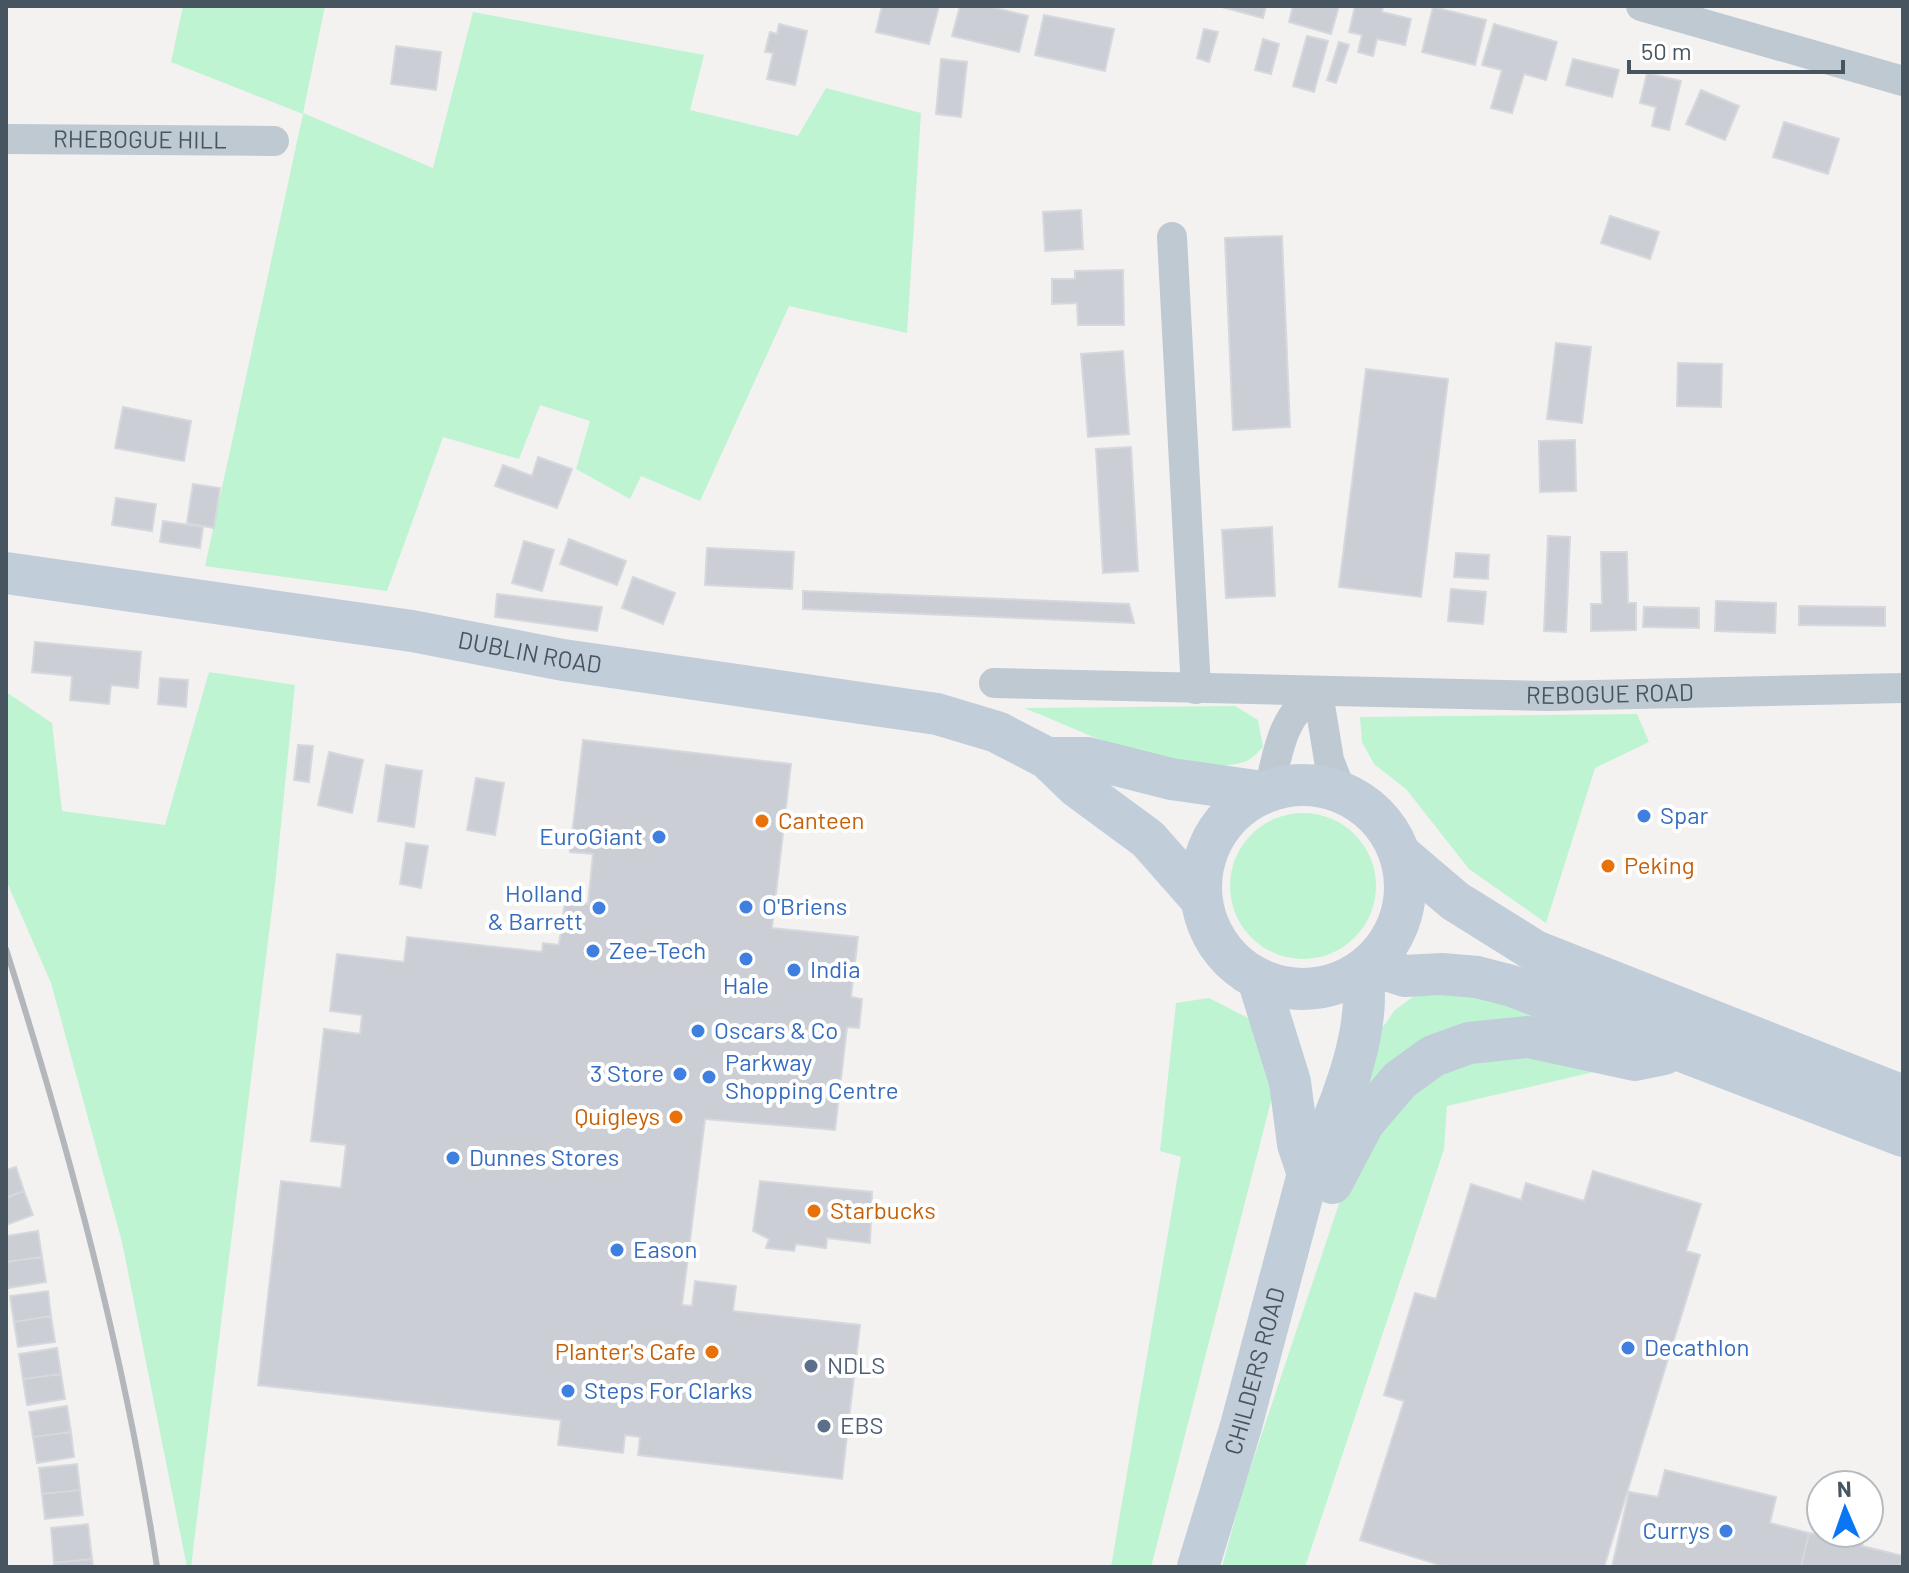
<svg xmlns="http://www.w3.org/2000/svg" width="1909" height="1573" font-family="Barlow,sans-serif">
  <rect width="100%" height="100%" fill="#f4f1f1"/>
  <path fill="#bef4d1" d="M183,6h142l-22,107 130,55 40,-156 231,43 -14,55 108,26 28,-48 95,25 -14,220 -118,-27 -89,195 -59,-25 -11,23 -54,-30 14,-48 -50,-16 -21,54 -76,-22 -56,154 -182,-25 98,-452 -132,-52z
    M209,672l86,13 -20,199 -84,683h-4l-65,-325 -71,-259 -45,-103v-188l46,31 10,88 103,14z
    M1235,706l23,14 5,27c-5,5 -12,13 -19,15 -66,19 -159,-30 -220,-54z
    M1637,714l12,28 -54,26 -49,155 -77,-54 -63,-80 -32,-25 -12,-22 -2,-25z
    M1230 886a73 73 0 1 1 146 0a73 73 0 1 1-146 0Z
    M1465,994l66,16 4,8 -169,82 6,-58 23,-32 19,-14z
    M1209,998l41,21 28,55 -127,493h-40l70,-410 -21,-6 16,-148z
    M1525,1049l90,18 -168,39 -3,43 -139,418h-83l21,-77 112,-334 32,-44 77,-55z"/>
  <path fill="#cbced4" stroke="#d5d8dd" stroke-width="2" d="M882,6h57l-10,38 -53,-12z
    M960,6h27l41,10 -9,36 -67,-16z
    M1218,6h48l-3,12z
    M1293,6h46l-8,28 -42,-12z
    M1355,6h28l-1,6 29,7 -6,26 -28,-6 -4,17 -15,-4 4,-17 -13,-3z
    M1433,7l53,13 -11,45 -53,-13z
    M1044,15l70,14 -9,42 -70,-16z
    M779,24l28,7 -12,54 -28,-6 6,-26 -8,-1 5,-20 7,2z
    M1494,24l63,18 -11,38 -22,-6 -12,39 -21,-5 11,-38 -20,-5z
    M1204,29l14,3 -9,30 -12,-4z
    M1307,36l21,5 -14,51 -21,-6z
    M1263,39l16,5 -8,30 -16,-4z
    M1339,42l10,3 -13,38 -9,-3z
    M396,46l45,6 -5,38 -45,-6z
    M941,59l26,3 -6,55 -25,-3z
    M1573,59l46,11 -7,27 -46,-12z
    M1647,73l34,8 -12,49 -17,-4 4,-19 -16,-4z
    M1701,90l38,16 -14,34 -39,-16z
    M1784,122l55,17 -11,35 -55,-17z
    M1081,210l2,39 -38,2 -2,-39z
    M1610,216l49,16 -9,27 -49,-16z
    M1282,236l8,191 -57,3 -8,-192z
    M1123,270l1,55h-46l-1,-22 -25,1v-25h23v-8z
    M1556,343l35,4 -9,76 -35,-4z
    M1123,351l6,83 -41,3 -7,-83z
    M1678,363l44,1 -1,43 -44,-1z
    M1366,369l82,10 -27,218 -82,-10z
    M123,407l68,14 -7,40 -69,-13z
    M1575,440l1,51 -36,1 -1,-51z
    M1131,447l7,124 -35,2 -7,-124z
    M538,457l34,12 -15,39 -62,-22 8,-21 29,11z
    M193,484l27,4 -6,40 -27,-5z
    M116,498l40,6 -4,27 -40,-6z
    M163,521l40,6 -3,21 -40,-6z
    M1272,527l3,69 -49,2 -4,-68z
    M1548,536l22,1 -4,95 -22,-1z
    M569,539l57,22 -9,24 -57,-21z
    M524,541l30,9 -12,41 -30,-8z
    M707,548l87,4 -2,37 -87,-4z
    M1601,552h26l1,51h8v27l-45,1v-27h11z
    M1456,553l33,2 -1,24 -34,-2z
    M633,577l42,16 -12,31 -41,-16z
    M1451,589l35,3 -3,32 -35,-3z
    M803,591l326,13 5,19 -331,-14z
    M497,594l105,13 -5,24 -102,-14z
    M1716,601l60,2 -1,30 -60,-2z
    M1799,606l86,1v19l-86,-1z
    M1644,607l55,1v20l-56,-1z
    M35,642l106,10 -3,36 -27,-3 -2,19 -39,-4 2,-24 -40,-4z
    M160,678l28,2 -2,27 -28,-3z
    M583,740l208,24 -19,164 86,9 -7,60 11,2 -3,29 -12,-1 -12,103 -130,-11 -23,186 10,1 3,-25 41,5 -3,25 127,14 -18,154 -204,-24 2,-18 -15,-2 -2,18 -65,-8 3,-25 -303,-35 23,-204 60,7 5,-43 -35,-4 13,-112 36,5 2,-19 -32,-4 7,-57 67,8 3,-25 135,15 1,-9 16,2 6,-44 23,3 5,-50 -23,-2z
    M298,745l15,1 -4,36 -15,-2z
    M329,752l34,8 -11,53 -34,-8z
    M386,765l36,6 -8,56 -36,-6z
    M476,778l28,5 -9,52 -28,-5z
    M406,843l22,3 -7,42 -21,-4z
    M16,1167l8,24 -18,7v-28z
    M1593,1171l108,33 -15,47 14,4 -96,312h-158l-86,-27 44,-139 -20,-6 31,-102 21,6 35,-115 50,16 5,-17 58,18z
    M760,1181l112,11 -2,51 -43,-5 -1,10 -30,-4 -2,7 -28,-3 3,-9 -16,-8z
    M24,1191l9,24 -27,10v-27z
    M38,1231l4,26 -36,5v-26z
    M42,1257l4,25 -38,6 -2,-26z
    M48,1291l3,25 -37,6 -4,-26z
    M51,1316l4,26 -37,5 -4,-25z
    M57,1348l4,26 -38,5 -4,-25z
    M61,1374l4,25 -38,6 -4,-26z
    M67,1406l4,26 -38,5 -4,-25z
    M71,1432l3,25 -37,6 -4,-26z
    M77,1464l3,26 -38,4 -3,-26z
    M1665,1470l111,27 -6,26 39,10 -8,34h-189l17,-75 29,5z
    M80,1490l3,25 -38,4 -3,-25z
    M1821,1515v18h44l-3,13 41,10 -2,11h-100l8,-34 7,1z
    M88,1524l4,35 -38,4 -3,-35z
    M92,1559l1,8h-39v-4z"/>
  <g fill="none" stroke-linecap="round" stroke-linejoin="round">
    <g stroke="#bec9d2" stroke-width="30">
      <path d="M1641,6l262,75"/>
      <path id="s1" d="M6,139l268,2"/>
      <path d="M1172,237l24,452"/>
      <path id="s2" d="M994,683l556,13 353,-8"/>
      <path d="M1269,790c9,-38 13,-77 49,-97l11,67 12,31"/>
    </g>
    <g stroke="#c1cdd9" stroke-width="42">
      <path id="s3" d="M6,573l406,58 151,29 374,54 60,18 50,26 29,28 72,53 52,59"/>
      <path d="M1047,758h41l83,21 92,13"/>
      <circle cx="1303" cy="887" r="102"/>
      <path d="M1401,855l54,46 80,50 368,145"/>
      <path d="M1371,965l34,11 37,-2 35,3 35,9 391,150"/>
      <path d="M1258,979l32,103 8,62 10,30"/>
      <path d="M1332,1183l32,-61 36,-42 33,-24 36,-13 59,-6 107,23 29,-6"/>
      <path id="s4" d="M1198,1567l43,-141 67,-252c28,-54 65,-141 54,-202"/>
    </g>
    <path stroke="#b3b7bc" stroke-width="6" d="M6,949c64,202 119,408 151,618"/>
  </g>
  <g fill="#3f7fe0" stroke="#fff" stroke-width="3">
    <circle cx="1644" cy="816" r="8"/>
    <circle cx="659" cy="837" r="8"/>
    <circle cx="746" cy="907" r="8"/>
    <circle cx="599" cy="908" r="8"/>
    <circle cx="593" cy="951" r="8"/>
    <circle cx="746" cy="959" r="8"/>
    <circle cx="794" cy="970" r="8"/>
    <circle cx="698" cy="1031" r="8"/>
    <circle cx="680" cy="1074" r="8"/>
    <circle cx="709" cy="1077" r="8"/>
    <circle cx="453" cy="1158" r="8"/>
    <circle cx="617" cy="1250" r="8"/>
    <circle cx="1628" cy="1348" r="8"/>
    <circle cx="568" cy="1391" r="8"/>
    <circle cx="1726" cy="1531" r="8"/>
  </g>
  <g fill="#e8710a" stroke="#fff" stroke-width="3">
    <circle cx="762" cy="821" r="8"/>
    <circle cx="1608" cy="866" r="8"/>
    <circle cx="676" cy="1117" r="8"/>
    <circle cx="814" cy="1211" r="8"/>
    <circle cx="712" cy="1352" r="8"/>
  </g>
  <g fill="#5c6f8a" stroke="#fff" stroke-width="3">
    <circle cx="811" cy="1366" r="8"/>
    <circle cx="824" cy="1426" r="8"/>
  </g>
  <g text-anchor="middle" stroke-width="8" stroke-linejoin="round" paint-order="stroke">
    <g font-size="24" fill="#475561" stroke="#fff">
      <text dy="8" stroke="none"><textPath href="#s1" startOffset="134">RHEBOGUE HILL</textPath></text>
      <text dy="8" stroke="none"><textPath href="#s3" startOffset="530">DUBLIN ROAD</textPath></text>
      <text dy="8" stroke="none"><textPath href="#s2" startOffset="616">REBOGUE ROAD</textPath></text>
      <text dy="8" stroke="none"><textPath href="#s4" startOffset="204">CHILDERS ROAD</textPath></text>
    </g>
    <g font-size="24" fill="#366cbe" stroke="#fff" text-anchor="start">
      <text x="1660" y="824">Spar</text>
      <text x="643" y="845" text-anchor="end">EuroGiant</text>
      <text x="583" y="902" text-anchor="end">Holland<tspan x="583" dy="28">&amp; Barrett</tspan></text>
      <text x="762" y="915">O'Briens</text>
      <text x="609" y="959">Zee-Tech</text>
      <text x="810" y="978">India</text>
      <text x="746" y="994" text-anchor="middle">Hale</text>
      <text x="714" y="1039">Oscars &amp; Co</text>
      <text x="725" y="1071">Parkway<tspan x="725" dy="28">Shopping Centre</tspan></text>
      <text x="664" y="1082" text-anchor="end">3 Store</text>
      <text x="469" y="1166">Dunnes Stores</text>
      <text x="633" y="1258">Eason</text>
      <text x="1644" y="1356">Decathlon</text>
      <text x="584" y="1399">Steps For Clarks</text>
      <text x="1710" y="1539" text-anchor="end">Currys</text>
    </g>
    <g font-size="24" fill="#c56008" stroke="#fff" text-anchor="start">
      <text x="778" y="829">Canteen</text>
      <text x="1624" y="874">Peking</text>
      <text x="660" y="1125" text-anchor="end">Quigleys</text>
      <text x="830" y="1219">Starbucks</text>
      <text x="696" y="1360" text-anchor="end">Planter's Cafe</text>
    </g>
    <g font-size="24" fill="#4e5e75" stroke="#fff" text-anchor="start">
      <text x="827" y="1374">NDLS</text>
      <text x="840" y="1434">EBS</text>
    </g>
  </g>
  <rect width="1909" height="1573" fill="none" stroke="#475561" stroke-width="16"/>
  <g transform="translate(1845 1509) rotate(358)"><circle r="38" fill="#ffffff" stroke="#b5bbc0" stroke-width="2"/>
  <path d="M0-6L14 30L0 20L-14 30Z" fill="#0a76f5"/>
  <text y="-12" font-size="22" font-weight="bold" text-anchor="middle" fill="#475561">N</text>
  </g>
  <path d="M1629 60v12h214v-12" fill="none" stroke="#475561" stroke-width="4"/>
  <text x="1641" y="60" font-size="24" fill="#475561" stroke="#ffffff" stroke-width="6" paint-order="stroke">50 m</text>
</svg>
